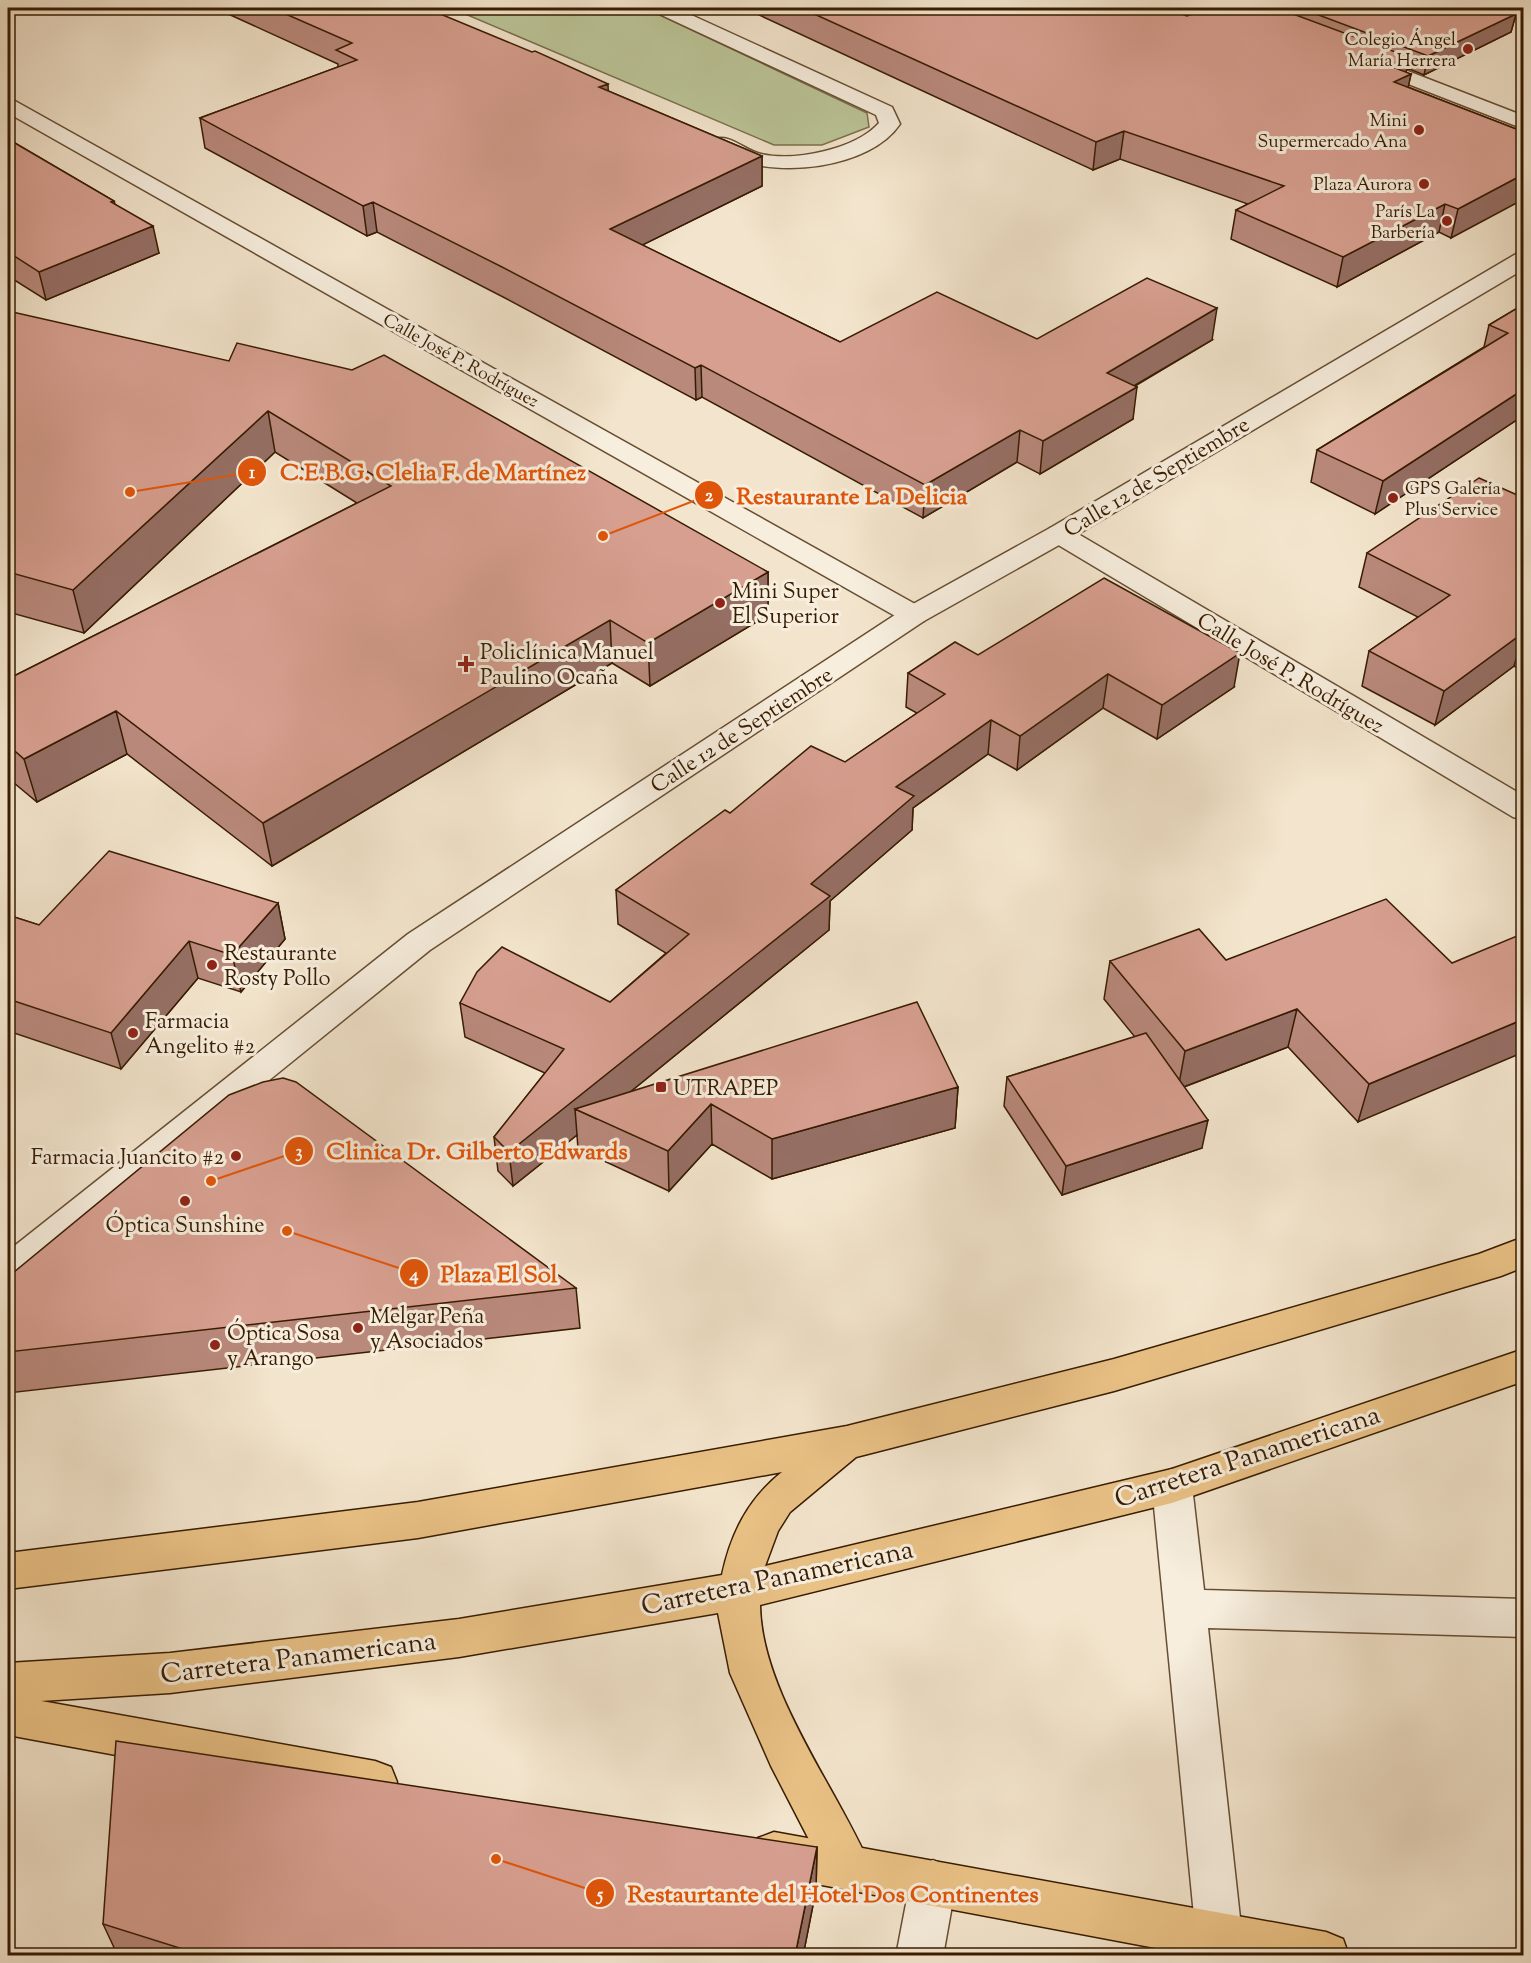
<svg xmlns="http://www.w3.org/2000/svg" width="1531" height="1963" font-family="'Sorts Mill Goudy',serif">
  <rect width="100%" height="100%" fill="#f3e5cd"/>
  <filter id="stains"><feTurbulence type="fractalNoise" baseFrequency=".00333" numOctaves="4"/><feColorMatrix values="0 0 0 0 .2 0 0 0 0 .09 0 0 0 0 .02 0 0 0 .5 -.17"/></filter>
  <radialGradient id="worn" r=".72"><stop offset=".6" stop-color="#630" stop-opacity="0"/><stop offset="1" stop-color="#630" stop-opacity=".3"/></radialGradient>
  <path fill="#bbc598" stroke="#7a704c" stroke-width="1.5" d="M451,8h194l222,105 2,14 -47,18h-48z"/>
  <g fill="none" stroke-linecap="round" stroke-linejoin="round">
    <defs>
      <path id="service" d="M1172,1469l14,5 6,12 12,104 320,9v38l-316,-9 34,308 -6,17c-11,4 -23,4 -34,0l-6,-17 -44,-450 6,-12z"/>
      <path id="minor" d="M652,8h24l216,99 8,17c-30,45 -125,55 -171,32 -7,-4 -14,-7 -18,-13l3,-4c17,-5 30,11 47,15 34,8 95,-5 118,-31l-3,-8 -221,-103z
        M8,99l7,2 909,508 4,6 -4,6 -10,2 -10,-2 -896,-508z
        M1059,526l9,2 456,268v24l-11,-3 -463,-277 -4,-6 4,-6z
        M933,1860l16,7 7,16 -13,73h-47l14,-73 7,-16z"/>
      <path id="tertiary" d="M1369,56l155,60v13l-162,-63 -3,-4 3,-4z
        M1524,252v17l-456,271 -144,81 -494,329 -409,331 -13,5v-35l400,-317 496,-325 146,-81 466,-274z"/>
      <path id="primary" d="M8,1695l367,66 16,6 6,15 -6,15 -16,6 -367,-68z
        M774,1832l552,100 17,7 6,17h-151l-424,-80 -16,-6 -7,-16 7,-16z"/>
      <path id="trunk" d="M1524,1237v30l-23,9 -387,115 -258,66 -66,55 -12,19 -13,35 407,-97 352,-120v32l-352,122 -412,102c1,87 77,183 111,263l-7,16 -16,6 -16,-6 -61,-118 -41,-93 -12,-60 -259,44 -289,36 -162,10v-40l162,-10 289,-34 263,-44c9,-42 26,-76 60,-103l-364,66 -410,51v-36l410,-51 429,-76 267,-67 365,-105z"/>
    </defs>
    <use href="#service" stroke="#674e33" stroke-width="3"/>
    <use href="#minor" stroke="#674e33" stroke-width="3"/>
    <use href="#tertiary" stroke="#674e33" stroke-width="3"/>
    <use href="#primary" stroke="#381c00" stroke-width="3"/>
    <use href="#trunk" stroke="#381c00" stroke-width="3"/>
    <use href="#service" fill="#f7eede" fill-rule="evenodd"/>
    <use href="#minor" fill="#f7eede" fill-rule="evenodd"/>
    <use href="#tertiary" fill="#f7eede" fill-rule="evenodd"/>
    <use href="#primary" fill="#eac286" fill-rule="evenodd"/>
    <use href="#trunk" fill="#eac286" fill-rule="evenodd"/>
  </g>
  <path fill="#b9897c" stroke="#381c00" stroke-width="1.5" d="M215,8h211l182,83 154,65v30l-120,59 198,97 197,-3 175,1 -77,46 -2,33 -93,55 -23,-12 -94,56 -221,-121 -6,3 -191,-102 -128,-66 -10,4 -162,-88 -5,-30 138,-51v-3z
    M744,8h421l22,8 21,-8h289l19,6 -5,18 -87,43 -17,-7 -1,5 5,1 -3,13 116,45 -73,106 -12,-6 -102,55 -106,-48 5,-29 12,-6 -128,-45 -27,11z
    M8,139l106,62 1,3 44,49 -113,47 -38,-24z
    M1524,304v111l-149,99 -64,-32 6,-32 167,-103 5,-22z
    M8,311l760,261v43l-118,71 -38,-23 -340,203 -145,-112 -90,48 -29,-24v-99l349,-176 -82,-51 -191,181 -76,-21z
    M1524,498v165l-7,5 -3,-2 -79,59 -73,-39 7,-35 49,-34 -59,-30 8,-34z
    M978,655l256,32 -77,52 -54,-31 -86,62 -29,-16 -75,54 -1,22 -82,71 -1,29 -199,162 328,-5 -3,41 -183,51 -60,-35 -43,47 -91,-42 -1,-14 -64,51 -15,-15 -4,-34 51,-64 -80,-36 -5,-34 150,-1 56,-49 -48,-29 -2,-34 114,-77 115,-51 72,-49 -11,-6 2,-34z
    M278,903l7,36 -44,53 -43,-14 -77,91 -113,-38v-116l31,10z
    M1226,960l226,3 -94,159 -70,-75 -104,40 18,61 -140,47 -58,-89 3,-29 128,-40 -31,-38 6,-38z
    M8,1277l568,11 4,40 -572,65z
    M817,1847l-1,43 -13,66h-685l-15,-32z"/>
  <path fill="#966f65" stroke="#381c00" stroke-width="1.5" d="M1516,14l-5,18 -87,43 4,-19z
    M1409,57l-4,20 6,-3 -6,28 -20,-8 5,-28z
    M608,84l1,29 -10,-26z
    M1124,131l-4,28 -27,11 3,-28z
    M762,156v30l-150,74 -2,-31z
    M1524,174v25l-73,39 7,-29z
    M373,202l4,30 -10,4 -4,-30z
    M1445,204l-6,28 -102,55 6,-30z
    M153,226l6,27 -113,47 -7,-28z
    M1217,308l-5,32 -109,64 4,-31z
    M701,365l1,32 -6,3 -1,-32z
    M1137,387l-4,32 -93,55 3,-33z
    M1524,389v26l-149,99 8,-33z
    M268,411l7,41 -191,181 -11,-43z
    M1020,430l-3,32 -94,56 2,-33z
    M768,572v43l-118,71 -2,-43z
    M610,620l2,43 -340,203 -9,-43z
    M1524,632l-10,34 -79,59 9,-34z
    M1524,645v18l-7,5z
    M1240,653l-6,34 -77,52 5,-34z
    M1108,674l-5,34 -86,62 3,-34z
    M116,711l11,43 -90,48 -13,-43z
    M991,720l-3,34 -75,54 -1,22 -82,71 -1,29 -232,189 -22,-10 2,26 -64,51 -4,-34 302,-268 85,-97z
    M278,903l7,36 -44,53 -9,-37z
    M189,941l9,37 -77,91 -10,-36z
    M1297,1009l-9,38 -110,42 7,-38z
    M1524,1019v33l-166,70 11,-38z
    M958,1087l-3,41 -183,51v-40z
    M711,1104l1,40 -43,47 -1,-40z
    M1208,1120l-6,28 -140,47 4,-29z
    M817,1847l-1,43 -13,66h-8z"/>
  <path fill="#d79f90" stroke="#381c00" stroke-width="1.5" d="M272,8h154l106,44 3,-1 73,33 -9,3 163,69 -152,73 230,113 97,-50 100,47 110,-61 70,30 -110,65 30,14 -94,54 -23,-11 -95,55 -224,-120 -6,3 -193,-101 -129,-65 -10,4 -163,-88 157,-58 -21,-10 16,-7z
    M801,8h364l22,8 21,-8h69l132,49 -19,9 21,8 -17,8 130,50v42l-66,35 -13,-5 -102,53 -107,-47 48,-24 -160,-55 -28,11z
    M1300,8h197l19,6 -88,42z
    M8,139l106,62 -3,1 42,24 -114,46 -31,-20z
    M1524,304v85l-141,92 -66,-31 191,-117 -19,-8z
    M8,311l221,50 8,-18 115,27 32,-15 384,217 -120,71 -38,-23 -347,203 -147,-112 -92,48 -16,-14v-66l383,-193 -123,-75 -195,179 -65,-18z
    M1479,478l45,20v134l-80,59 -75,-40 81,-56 -83,-42z
    M1104,578l136,75 -78,52 -54,-31 -88,62 -29,-16 -95,67 18,9 -103,88 19,12 -321,256 -15,-15 70,-88 -104,-46 17,-31 25,-25 108,55 79,-68 -73,-44 109,-80 5,3 81,-67 34,16 100,-68 -37,-21 47,-31 23,13z
    M109,851l169,52 -46,52 -43,-14 -78,92 -103,-34v-84l31,10z
    M1386,899l66,64 72,-30v86l-155,65 -72,-75 -112,42 -75,-90 89,-32 27,31z
    M917,1002l41,85 -186,52 -61,-35 -43,47 -93,-42z
    M1146,1033l62,87 -142,46 -59,-89z
    M283,1078l13,4 280,206 -568,64v-75l221,-182 34,-13z
    M116,1741l701,106 -22,109h-590l-102,-32z
    M1019,1951l22,5h-22z"/>
  <g fill="#8f2418" stroke="#f7eede" stroke-width="2">
    <circle cx="1468" cy="49" r="6"/>
    <circle cx="1419" cy="130" r="6"/>
    <circle cx="1424" cy="184" r="6"/>
    <circle cx="1447" cy="221" r="6"/>
    <circle cx="1393" cy="498" r="6"/>
    <circle cx="720" cy="603" r="6"/>
    <path d="M463 655h6v6h6v6h-6v6h-6v-6h-6v-6h6z"/>
    <circle cx="212" cy="965" r="6"/>
    <circle cx="133" cy="1033" r="6"/>
    <rect x="655" y="1081" width="12" height="12" rx="3"/>
    <circle cx="236" cy="1156" r="6"/>
    <circle cx="185" cy="1201" r="6"/>
    <circle cx="358" cy="1328" r="6"/>
    <circle cx="215" cy="1345" r="6"/>
  </g>
  <g text-anchor="middle" stroke-width="6" stroke-linejoin="round" paint-order="stroke">
    <g font-size="18" fill="#381c00" stroke="#f7eede" text-anchor="end">
      <text x="1456" y="45">Colegio Ángel<tspan x="1456" dy="21">María Herrera</tspan></text>
      <text x="1407" y="126">Mini<tspan x="1407" dy="21">Supermercado Ana</tspan></text>
      <text x="1412" y="190">Plaza Aurora</text>
      <text x="1435" y="217">París La<tspan x="1435" dy="21">Barbería</tspan></text>
      <text x="1405" y="494" text-anchor="start">GPS Galería<tspan x="1405" dy="21">Plus Service</tspan></text>
    </g>
    <g font-size="18" fill="#381c00" stroke="#f7eede">
      <text transform="translate(461 360) rotate(29)" y="6">Calle José P. Rodríguez</text>
    </g>
    <g font-size="22" fill="#381c00" stroke="#f7eede">
      <text transform="translate(1156 476) rotate(-31)" y="8">Calle 12 de Septiembre</text>
      <text transform="translate(1291 672) rotate(31)" y="8">Calle José P. Rodríguez</text>
      <text transform="translate(741 729) rotate(-33)" y="8">Calle 12 de Septiembre</text>
    </g>
    <g font-size="22" fill="#381c00" stroke="#f7eede" text-anchor="start">
      <text x="732" y="598">Mini Super<tspan x="732" dy="25">El Superior</tspan></text>
      <text x="480" y="659">Policlínica Manuel<tspan x="480" dy="25">Paulino Ocaña</tspan></text>
      <text x="224" y="960">Restaurante<tspan x="224" dy="25">Rosty Pollo</tspan></text>
      <text x="145" y="1028">Farmacia<tspan x="145" dy="25">Angelito #2</tspan></text>
      <text x="673" y="1095">UTRAPEP</text>
      <text x="224" y="1164" text-anchor="end">Farmacia Juancito #2</text>
      <text x="185" y="1232" text-anchor="middle">Óptica Sunshine</text>
      <text x="370" y="1323">Melgar Peña<tspan x="370" dy="25">y Asociados</tspan></text>
      <text x="227" y="1340">Óptica Sosa<tspan x="227" dy="25">y Arango</tspan></text>
    </g>
    <g font-size="27" fill="#381c00" stroke="#f7eede">
      <text transform="translate(1247 1456) rotate(-18)" y="9">Carretera Panamericana</text>
      <text transform="translate(777 1577) rotate(-12)" y="9">Carretera Panamericana</text>
      <text transform="translate(298 1657) rotate(-7)" y="9">Carretera Panamericana</text>
    </g>
  </g>
  <path fill="none" stroke="#df560b" stroke-width="2" d="M130 492L252 472M603 536L709 495M211 1181L299 1151M287 1231L414 1273M496 1859L600 1893"/>
  <g fill="#df560b" stroke="#f7eede" stroke-width="2">
    <circle cx="130" cy="492" r="6"/>
    <circle cx="603" cy="536" r="6"/>
    <circle cx="211" cy="1181" r="6"/>
    <circle cx="287" cy="1231" r="6"/>
    <circle cx="496" cy="1859" r="6"/>
    <circle cx="252" cy="472" r="15"/>
    <circle cx="709" cy="495" r="15"/>
    <circle cx="299" cy="1151" r="15"/>
    <circle cx="414" cy="1273" r="15"/>
    <circle cx="600" cy="1893" r="15"/>
  </g>
  <g font-size="18" text-anchor="middle" font-weight="bold" fill="#fff">
    <text x="252" y="478">1</text>
    <text x="709" y="501">2</text>
    <text x="299" y="1157">3</text>
    <text x="414" y="1280">4</text>
    <text x="600" y="1900">5</text>
  </g>
  <g font-size="24" text-anchor="middle" font-weight="bold" fill="#df560b" stroke="#f7eede" stroke-width="6" stroke-linejoin="round" paint-order="stroke">
    <text x="433" y="480">C.E.B.G. Clelia F. de Martínez</text>
    <text x="852" y="504">Restaurante La Delicia</text>
    <text x="477" y="1159">Clinica Dr. Gilberto Edwards</text>
    <text x="499" y="1282">Plaza El Sol</text>
    <text x="833" y="1902">Restaurtante del Hotel Dos Continentes</text>
  </g>
  <rect width="1531" height="1963" fill="none" stroke="#f3e5cd" stroke-width="30"/>
  <rect x="9" y="9" width="1513" height="1945" fill="none" stroke="#381c00" stroke-width="3"/>
  <rect x="15" y="15" width="1501" height="1933" fill="none" stroke="#381c00" stroke-width="1.5"/>
  <rect width="100%" height="100%" filter="url(#stains)"/>
  <rect width="100%" height="100%" fill="url(#worn)"/>
</svg>
